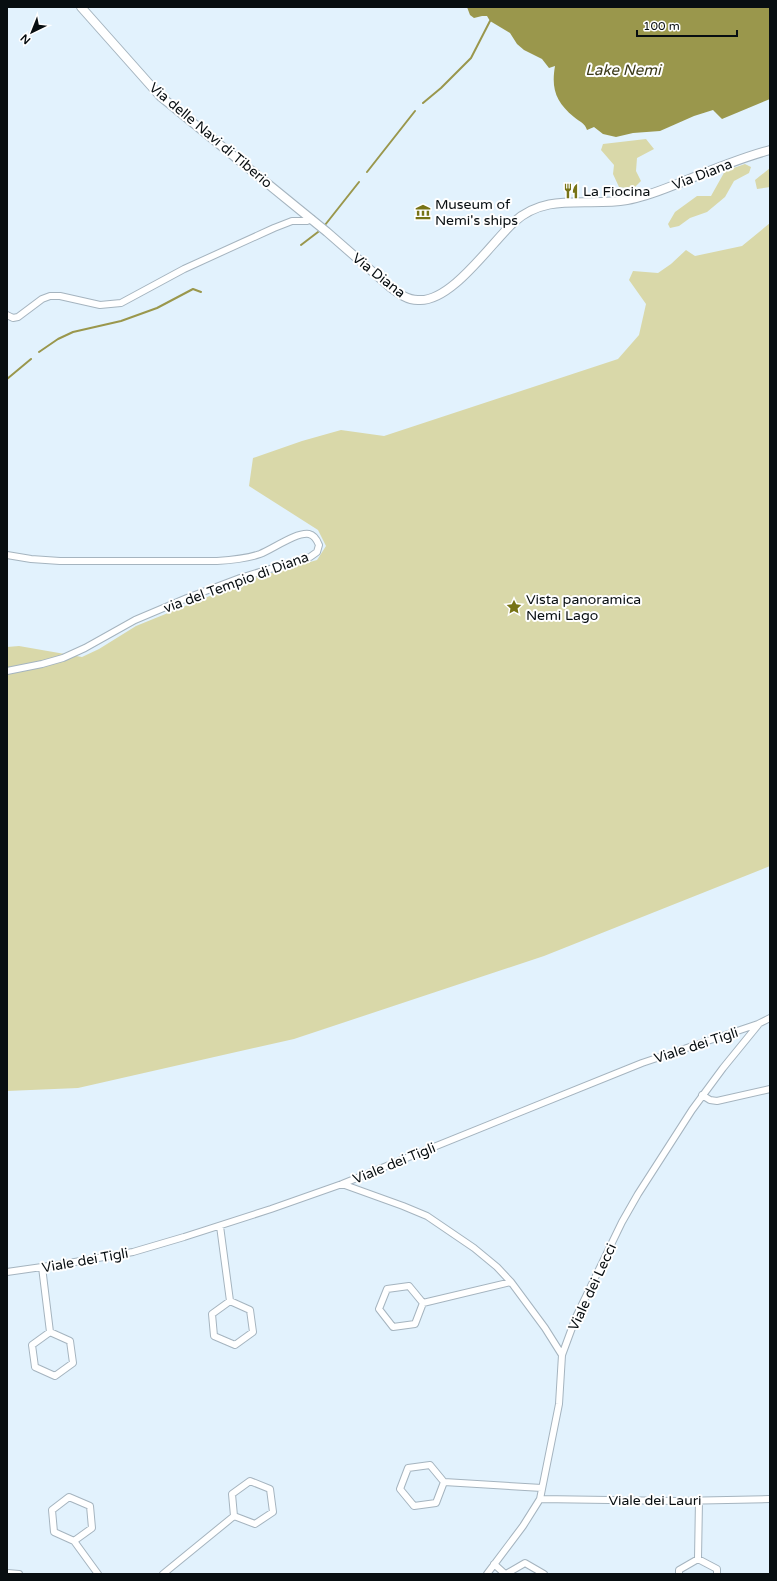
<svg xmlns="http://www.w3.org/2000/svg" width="777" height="1581" font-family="'Varela Round',sans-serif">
  <rect width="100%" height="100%" fill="#e2f2fd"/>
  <path fill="#d9d8a9" d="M646,139l8,10 -17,9 -1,13 5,10 -8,8 -14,-2 -6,-13 1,-9 -13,-15 2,-6z
    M745,164l6,3 -2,6 -15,8 -9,16 -18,15 -17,6 -11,8 -9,2 -2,-4 7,-12 22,-16h14l14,-25z
    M770,168v19l-13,2 -2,-9z
    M770,223v643l-226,90 -250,83 -216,49 -71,3v-444l12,-1 63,11 17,-8 37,-23 118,-48 63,-18 9,-14 -8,-16 -69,-44 4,-28 49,-17 39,-11 43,6 234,-77 21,-24 7,-31 -17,-24 4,-9 25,2 13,-9 15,-14 9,6 47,-10z"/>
  <path fill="#9a974c" d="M467,7h303v92l-48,20 -9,-9 -19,6 -34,15 -27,2 -17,4 -13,-3 -9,-7 -7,3c-2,-7 -7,-8 -13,-13 -18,-15 -23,-28 -19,-51l-6,2 -7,-9 -18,-9 -7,-6 -7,-11 -20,-12 -3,-5h-5l-8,2 -4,-3z"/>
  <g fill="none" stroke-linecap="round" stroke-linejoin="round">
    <path stroke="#9a974c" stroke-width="2" d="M423,103l18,-15 30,-30 19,-37
      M367,172l48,-61
      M325,225l34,-43
      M301,245l17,-13
      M39,352l19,-13 15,-7 48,-11 36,-13 36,-19 8,3
      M7,379l24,-20"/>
    <defs>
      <path id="minor" d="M7,315l6,3 5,-1 24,-18 8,-3h10l40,9 21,-2 63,-34 90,-41 18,-7h15l5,-2
        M7,555l24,4 29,2h157c15,-1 29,-2 43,-7 13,-5 36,-22 49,-20 5,1 8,6 10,11l-2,7 -7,5 -70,21 -53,20 -52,22 -50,28 -22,10 -21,6 -35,7
        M702,1095l8,5 7,1 53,-12
        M342,1184l61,22 24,10 47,32 23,19 14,15 34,46 17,27
        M220,1226l10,75
        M42,1267l8,65
        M7,1272l56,-8 70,-12 51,-15 87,-28 71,-25 300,-121 116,-39 12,-6
        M409,1286l14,17 -8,21 -22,3 -14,-18 8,-20z
        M230,1301l20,9 3,22 -18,13 -21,-9 -2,-22z
        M423,1303l88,-21
        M50,1332l20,9 3,22 -18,13 -20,-9 -3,-22z
        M430,1465l14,17 -8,21 -22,3 -14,-17 8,-21z
        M250,1481l20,8 3,23 -18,12 -21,-8 -2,-22z
        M444,1482l98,6
        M69,1497l21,9 2,22 -18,13 -20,-9 -2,-22z
        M540,1499l138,2 92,-2
        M74,1541l24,33
        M698,1559l1,-59
        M494,1564l11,10
        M7,1573l12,1
        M163,1574l71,-58
        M487,1574l36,-48 17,-27 19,-95 3,-49 14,-38 46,-95 16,-28 54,-84 31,-42 35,-43
        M506,1574l19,-11 19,11
        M679,1574v-4l19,-11 19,10v5"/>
      <path id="tertiary" d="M81,7l79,89 167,136 63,55c8,6 17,13 28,13 33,3 73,-57 96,-78 33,-30 73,-15 113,-22 19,-3 37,-11 55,-18 29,-12 58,-24 88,-32"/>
    </defs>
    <use href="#minor" stroke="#a5b4bf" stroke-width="8"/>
    <use href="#tertiary" stroke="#a5b4bf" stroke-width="10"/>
    <use href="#minor" stroke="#fff" stroke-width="6"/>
    <use href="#tertiary" stroke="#fff" stroke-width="8"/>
  </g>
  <defs>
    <symbol id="restaurant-bare" viewBox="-9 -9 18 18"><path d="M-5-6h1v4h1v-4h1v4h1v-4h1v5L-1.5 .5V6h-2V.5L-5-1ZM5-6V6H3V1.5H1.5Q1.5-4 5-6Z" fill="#777316" stroke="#fff" stroke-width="2.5" paint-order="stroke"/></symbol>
    <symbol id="museum-bare" viewBox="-9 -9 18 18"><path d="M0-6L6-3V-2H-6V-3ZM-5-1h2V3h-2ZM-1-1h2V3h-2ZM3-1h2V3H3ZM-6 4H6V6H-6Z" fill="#777316" stroke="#fff" stroke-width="2.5" paint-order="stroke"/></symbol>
    <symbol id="sight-bare" viewBox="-9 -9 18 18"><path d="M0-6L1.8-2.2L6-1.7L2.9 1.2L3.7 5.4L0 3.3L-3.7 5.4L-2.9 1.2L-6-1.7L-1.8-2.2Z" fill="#777316" stroke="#fff" stroke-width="2.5" paint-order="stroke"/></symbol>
  </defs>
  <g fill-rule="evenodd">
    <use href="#restaurant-bare" x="560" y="180" width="22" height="22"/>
    <use href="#museum-bare" x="412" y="201" width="22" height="22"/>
    <use href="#sight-bare" x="503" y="596" width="22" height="22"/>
  </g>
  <g text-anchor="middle" stroke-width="4" stroke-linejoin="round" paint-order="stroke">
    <g font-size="14" fill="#080e11" stroke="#fff">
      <text transform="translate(211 135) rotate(40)" y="5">Via delle Navi di Tiberio</text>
      <text transform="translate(702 174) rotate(-21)" y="5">Via Diana</text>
      <text transform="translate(379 275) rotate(38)" y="5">Via Diana</text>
      <text transform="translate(236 582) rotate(-20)" y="5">via del Tempio di Diana</text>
      <text transform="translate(696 1045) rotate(-18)" y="5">Viale dei Tigli</text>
      <text transform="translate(394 1163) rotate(-22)" y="5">Viale dei Tigli</text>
      <text transform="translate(85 1260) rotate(-10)" y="5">Viale dei Tigli</text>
      <text transform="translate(592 1287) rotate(-65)" y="5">Viale dei Lecci</text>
      <text x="655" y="1505">Viale dei Lauri</text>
    </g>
    <g font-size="14" fill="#080e11" stroke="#fff" text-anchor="start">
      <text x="583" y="196">La Fiocina</text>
      <text x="435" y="209">Museum of<tspan x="435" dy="16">Nemi's ships</tspan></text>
      <text x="526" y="604">Vista panoramica<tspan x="526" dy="16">Nemi Lago</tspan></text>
    </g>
    <g font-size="15" font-style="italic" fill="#3c3a19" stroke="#fff">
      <text x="623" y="75">Lake Nemi</text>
    </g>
  </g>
  <rect width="777" height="1581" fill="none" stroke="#080e11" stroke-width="16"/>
  <g transform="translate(32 32) rotate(223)" stroke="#ffffff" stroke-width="3" paint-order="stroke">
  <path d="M0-3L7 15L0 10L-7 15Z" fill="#080e11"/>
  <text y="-6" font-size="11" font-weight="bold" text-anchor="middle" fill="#080e11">N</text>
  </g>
  <path d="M637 30v6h100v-6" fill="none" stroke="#080e11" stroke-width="2"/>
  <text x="643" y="30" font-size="12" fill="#080e11" stroke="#ffffff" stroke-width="3" paint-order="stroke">100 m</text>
</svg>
